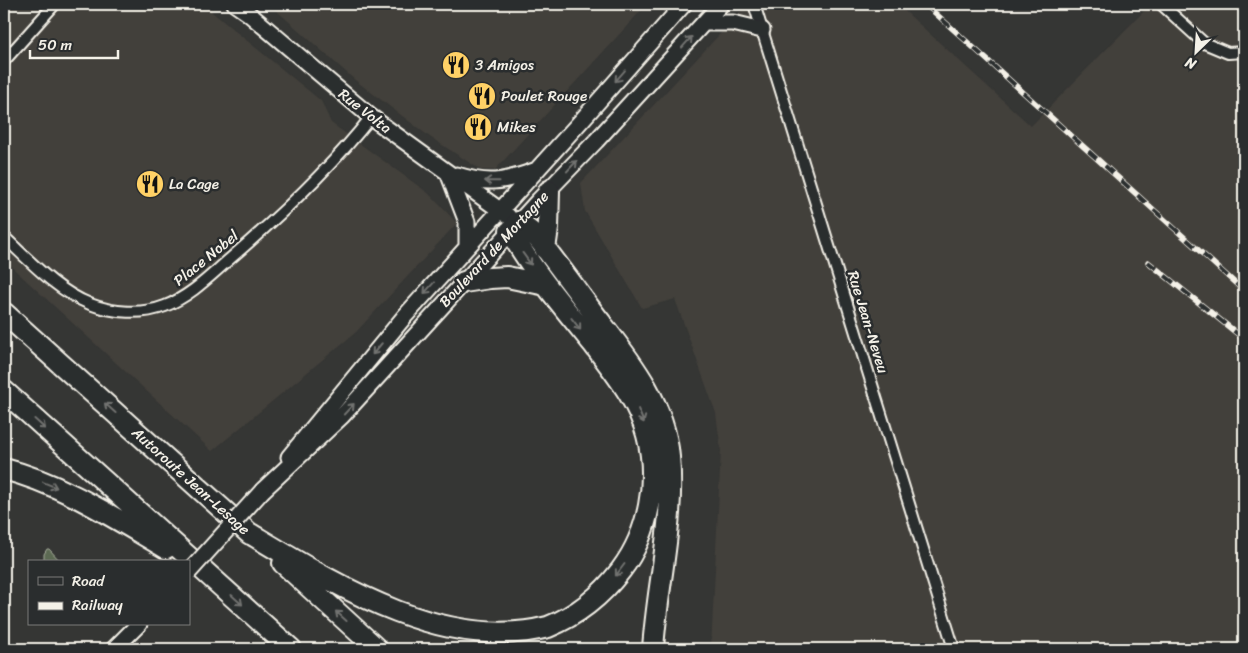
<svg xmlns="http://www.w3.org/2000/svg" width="1248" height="653" font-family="Sriracha,sans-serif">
  <rect width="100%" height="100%" fill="#353634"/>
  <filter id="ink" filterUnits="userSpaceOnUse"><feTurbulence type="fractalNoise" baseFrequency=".02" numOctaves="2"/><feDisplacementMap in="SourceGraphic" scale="10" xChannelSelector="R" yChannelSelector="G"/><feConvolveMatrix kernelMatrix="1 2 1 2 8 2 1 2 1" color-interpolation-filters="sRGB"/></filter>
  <g filter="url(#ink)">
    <path fill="#43403b" d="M4,4h204l5,9 108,88 10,22 97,70 29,30 -101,109 -144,119 -208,-191z
      M269,4h378l-152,166h-14l-51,-33 -75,-57z
      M748,4h149l134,122 120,-122h93v645h-533l10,-198 -5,-38 -41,-114 -33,9 -57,-97 -4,-28z"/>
    <path fill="#5c6a52" stroke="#a8ae9d" d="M47,549h2l12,13h-17v-8z"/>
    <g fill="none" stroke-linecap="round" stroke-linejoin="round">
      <defs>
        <path id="street" d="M754,4l200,645
          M1161,4l43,39 24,10 16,-1
          M4,61l51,-57
          M4,237c26,24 53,54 86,67 23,9 52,11 75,2 26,-10 46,-31 67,-49 50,-43 98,-88 139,-140"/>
        <path id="secondary" d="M235,4l13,9 123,104 137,99
          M704,23h29l29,7
          M449,175l18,47v25
          M457,175c32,10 46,7 77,-4
          M289,457l116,-141 176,-195 103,-117
          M263,490l79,-74 197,-216 57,-59 125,-137
          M114,649l25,-25"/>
        <path id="highway" d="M518,222l18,14c20,26 39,52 59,79 33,43 69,85 74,142 6,63 -12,129 -16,192
          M545,249l3,-21 1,-37
          M464,282l26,-4 17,-1 39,8
          M4,313l246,221
          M4,391l287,258
          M4,469c59,15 110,49 162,79
          M251,534c85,51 193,119 297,93 30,-12 54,-32 73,-57 28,-37 38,-90 26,-135 -9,-35 -32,-62 -53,-90 -29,-36 -61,-73 -84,-114
          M283,563l94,86"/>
      </defs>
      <use href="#street" stroke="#f4f1e8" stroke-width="14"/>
      <use href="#secondary" stroke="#f4f1e8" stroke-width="19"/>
      <use href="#highway" stroke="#f4f1e8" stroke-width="24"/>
      <use href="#street" stroke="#2a2d2e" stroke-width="10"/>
      <use href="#secondary" stroke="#2a2d2e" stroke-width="15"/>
      <use href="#highway" stroke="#2a2d2e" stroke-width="20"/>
      <defs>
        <path id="rail" d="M925,4l319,287
          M1148,262l96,77"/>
      </defs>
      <use href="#rail" stroke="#f4f1e8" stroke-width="5.5"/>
      <use href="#rail" stroke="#2a2d2e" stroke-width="4" stroke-dasharray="11" stroke-linecap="butt"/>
      <defs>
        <path id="secondary-bridge" d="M189,572l74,-82"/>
      </defs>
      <use href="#secondary-bridge" stroke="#f4f1e8" stroke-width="19" stroke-linecap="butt"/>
      <use href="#secondary-bridge" stroke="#2a2d2e" stroke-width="15"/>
    </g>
    <defs><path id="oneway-shaft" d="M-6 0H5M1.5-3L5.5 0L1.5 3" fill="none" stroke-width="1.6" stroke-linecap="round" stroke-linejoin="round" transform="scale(1.25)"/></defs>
    <g stroke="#71726f">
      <use href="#oneway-shaft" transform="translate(687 42) rotate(-48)"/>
      <use href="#oneway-shaft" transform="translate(620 76) rotate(131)"/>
      <use href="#oneway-shaft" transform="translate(572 166) rotate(-47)"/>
      <use href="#oneway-shaft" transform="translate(492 181) rotate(-179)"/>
      <use href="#oneway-shaft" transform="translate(527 259) rotate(54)"/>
      <use href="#oneway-shaft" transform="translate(429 288) rotate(132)"/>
      <use href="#oneway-shaft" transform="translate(576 324) rotate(52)"/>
      <use href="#oneway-shaft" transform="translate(377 349) rotate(130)"/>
      <use href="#oneway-shaft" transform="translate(110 408) rotate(-138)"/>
      <use href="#oneway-shaft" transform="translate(349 409) rotate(-47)"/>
      <use href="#oneway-shaft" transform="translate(641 416) rotate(67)"/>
      <use href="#oneway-shaft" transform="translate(40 424) rotate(42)"/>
      <use href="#oneway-shaft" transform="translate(50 485) rotate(22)"/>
      <use href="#oneway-shaft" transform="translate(620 570) rotate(127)"/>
      <use href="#oneway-shaft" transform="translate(237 600) rotate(42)"/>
      <use href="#oneway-shaft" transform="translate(341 616) rotate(-138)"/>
    </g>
  </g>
  <defs>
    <symbol id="restaurant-disc" viewBox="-11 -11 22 22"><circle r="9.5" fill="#ffd166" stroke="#2a2d2e"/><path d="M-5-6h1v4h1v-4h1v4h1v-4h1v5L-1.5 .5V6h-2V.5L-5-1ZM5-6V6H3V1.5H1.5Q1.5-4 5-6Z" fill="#111"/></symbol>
  </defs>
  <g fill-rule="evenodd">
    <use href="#restaurant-disc" x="440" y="49" width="32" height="32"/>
    <use href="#restaurant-disc" x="466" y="80" width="32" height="32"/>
    <use href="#restaurant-disc" x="462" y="111" width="32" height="32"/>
    <use href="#restaurant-disc" x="134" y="168" width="32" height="32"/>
  </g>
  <g text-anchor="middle" stroke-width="5" stroke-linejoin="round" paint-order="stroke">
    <g font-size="15" fill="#f4f1e8" stroke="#2a2d2e" text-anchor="start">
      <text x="475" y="70">3 Amigos</text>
      <text x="501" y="101">Poulet Rouge</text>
      <text x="497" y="132">Mikes</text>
      <text x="169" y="189">La Cage</text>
    </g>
    <g font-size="15" fill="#f4f1e8" stroke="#2a2d2e">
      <text transform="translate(365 111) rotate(38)" y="5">Rue Volta</text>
      <text transform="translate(494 249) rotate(-47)" y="5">Boulevard de Mortagne</text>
      <text transform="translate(206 258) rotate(-39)" y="5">Place Nobel</text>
      <text transform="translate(868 322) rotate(73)" y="5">Rue Jean-Neveu</text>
      <text transform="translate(191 481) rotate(42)" y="5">Autoroute Jean-Lesage</text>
    </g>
  </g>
  <rect width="1248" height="653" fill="none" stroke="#2a2d2e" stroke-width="20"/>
  <rect x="10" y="10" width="1228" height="633" fill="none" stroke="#f4f1e8" stroke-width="2" filter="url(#ink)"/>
  <rect x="28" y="560" width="162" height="65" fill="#2a2d2e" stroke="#7b7b78"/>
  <rect x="38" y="577" width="25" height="8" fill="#2a2d2e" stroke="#7b7b78"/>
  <text x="72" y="586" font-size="15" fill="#f4f1e8">Road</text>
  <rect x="38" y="602" width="25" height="8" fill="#f4f1e8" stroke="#7b7b78"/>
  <text x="72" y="610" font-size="15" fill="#f4f1e8">Railway</text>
  <g transform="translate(1196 52) rotate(205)" stroke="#2a2d2e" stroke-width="4" paint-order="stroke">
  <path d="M0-4L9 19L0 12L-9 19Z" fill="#f4f1e8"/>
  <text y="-8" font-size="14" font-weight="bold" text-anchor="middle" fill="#f4f1e8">N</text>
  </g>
  <path d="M30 50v8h88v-8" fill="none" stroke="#f4f1e8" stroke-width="2.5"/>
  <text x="38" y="50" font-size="15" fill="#f4f1e8" stroke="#2a2d2e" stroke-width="4" paint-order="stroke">50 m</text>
</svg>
